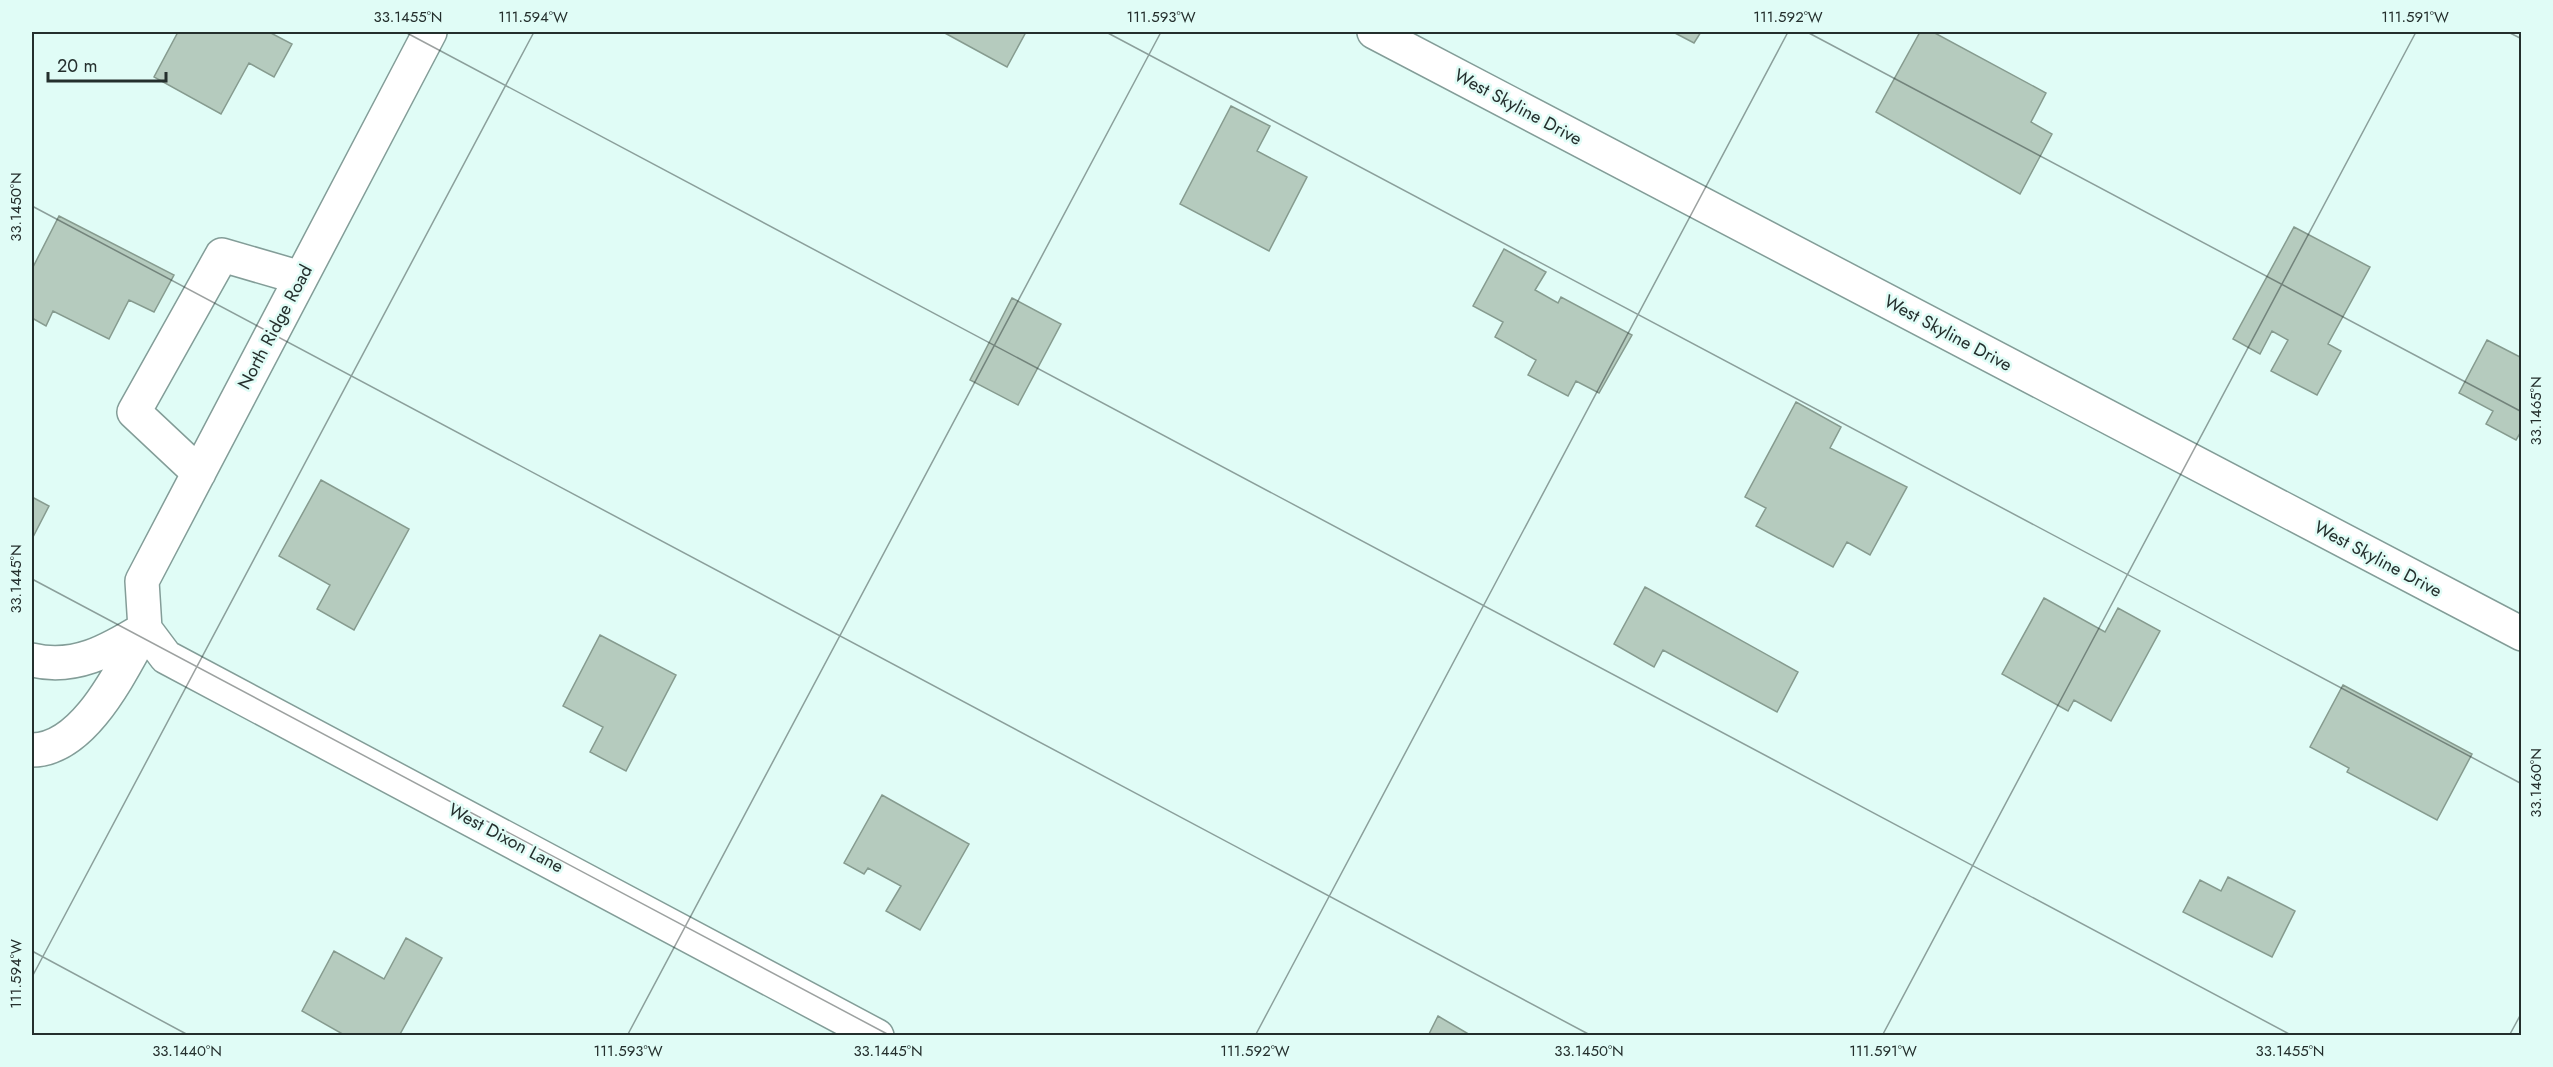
<svg xmlns="http://www.w3.org/2000/svg" width="2553" height="1067" font-family="Jost,sans-serif">
  <rect width="100%" height="100%" fill="#e0fcf6"/>
  <path fill="#b5cbbe" stroke="#869b8f" stroke-width="1.5" d="M178,32h91l23,12 -18,33 -25,-14 -28,51 -67,-37z
    M943,32h83l-19,35z
    M1673,32h28l-7,11z
    M1920,32h13l113,61 -15,29 21,12 -32,60 -144,-82z
    M1231,106l39,20 -13,25 50,26 -38,74 -89,-47z
    M59,216l115,59 -20,37 -25,-12 -20,39 -56,-28 -7,15 -14,-8v-49z
    M2294,227l76,40 -42,77 13,7 -24,44 -46,-24 17,-31 -16,-9 -12,23 -27,-15z
    M1504,249l42,23 -11,18 23,13 3,-6 71,38 -33,58 -23,-12 -8,15 -40,-21 8,-15 -41,-23 8,-15 -30,-16z
    M1012,298l49,26 -43,81 -48,-25z
    M2487,340l35,18v72l-6,10 -30,-16 7,-13 -34,-18z
    M1796,402l45,25 -11,21 77,39 -37,68 -23,-13 -14,25 -77,-41 10,-18 -21,-11z
    M321,480l88,49 -55,101 -37,-21 13,-24 -51,-29z
    M32,497l17,9 -17,33z
    M1645,587l153,85 -21,40 -114,-62 -9,17 -40,-23z
    M2044,598l61,34 13,-24 42,23 -49,90 -37,-21 -6,11 -66,-37z
    M600,635l76,40 -50,96 -36,-19 13,-25 -40,-21z
    M2343,685l129,69 -35,66 -90,-48 2,-4 -39,-21z
    M882,795l87,49 -49,86 -34,-19 15,-25 -33,-18 -4,6 -20,-11z
    M2228,877l67,34 -23,46 -89,-45 17,-32 21,11z
    M406,938l36,20 -43,78h-53l-44,-25 32,-60 50,28z
    M1438,1016l34,20h-44z"/>
  <g fill="none" stroke-linecap="round" stroke-linejoin="round">
    <defs>
      <path id="minor" d="M1374,32l1148,602
        M199,473l-65,-61 88,-157 79,23
        M145,629l21,28 711,379
        M145,629l-3,-48 288,-549
        M32,660c43,10 76,-9 112,-31
        M32,750c53,0 90,-81 113,-121"/>
    </defs>
    <use href="#minor" stroke="#839d98" stroke-width="36"/>
    <use href="#minor" stroke="#fff" stroke-width="33"/>
  </g>
  <path fill="none" stroke="#242f2d" stroke-width="1.5" stroke-opacity="0.45" d="M405,32l1888,1004M1106,32l1416,752M1807,32l715,380M2508,32l14,7M32,206l1560,830M32,579l859,457M32,951l158,85M32,977l502,-945M627,1036l534,-1004M1255,1036l533,-1004M1882,1036l534,-1004M2509,1036l13,-24"/>
  <g text-anchor="middle" stroke-width="5" stroke-linejoin="round" paint-order="stroke">
    <g font-size="18" fill="#242f2d" stroke="#e0fcf6">
      <text transform="translate(1518 107) rotate(28)" y="6">West Skyline Drive</text>
      <text transform="translate(275 327) rotate(-62)" y="6">North Ridge Road</text>
      <text transform="translate(1948 333) rotate(28)" y="6">West Skyline Drive</text>
      <text transform="translate(2378 559) rotate(28)" y="6">West Skyline Drive</text>
      <text transform="translate(506 838) rotate(28)" y="6">West Dixon Lane</text>
    </g>
  </g>
  <rect width="2553" height="1067" fill="none" stroke="#e0fcf6" stroke-width="66"/>
  <path d="M48 72v9h118v-9" fill="none" stroke="#242f2d" stroke-width="3"/>
  <text x="57" y="72" font-size="18" fill="#242f2d" stroke="#e0fcf6" stroke-width="4.5" paint-order="stroke">20 m</text>
  <rect x="33" y="33" width="2487" height="1001" fill="none" stroke="#242f2d" stroke-width="2"/>
  <g font-size="15" text-anchor="middle" fill="#242f2d">
    <text x="408" y="22">33.1455°N</text>
    <text x="533" y="22">111.594°W</text>
    <text x="1161" y="22">111.593°W</text>
    <text x="1788" y="22">111.592°W</text>
    <text x="2415" y="22">111.591°W</text>
    <text transform="translate(16 207) rotate(-90)" y="5">33.1450°N</text>
    <text transform="translate(2536 411) rotate(-90)" y="5">33.1465°N</text>
    <text transform="translate(16 579) rotate(-90)" y="5">33.1445°N</text>
    <text transform="translate(2536 783) rotate(-90)" y="5">33.1460°N</text>
    <text transform="translate(16 974) rotate(-90)" y="5">111.594°W</text>
    <text x="187" y="1056">33.1440°N</text>
    <text x="628" y="1056">111.593°W</text>
    <text x="888" y="1056">33.1445°N</text>
    <text x="1255" y="1056">111.592°W</text>
    <text x="1589" y="1056">33.1450°N</text>
    <text x="1883" y="1056">111.591°W</text>
    <text x="2290" y="1056">33.1455°N</text>
  </g>
</svg>
